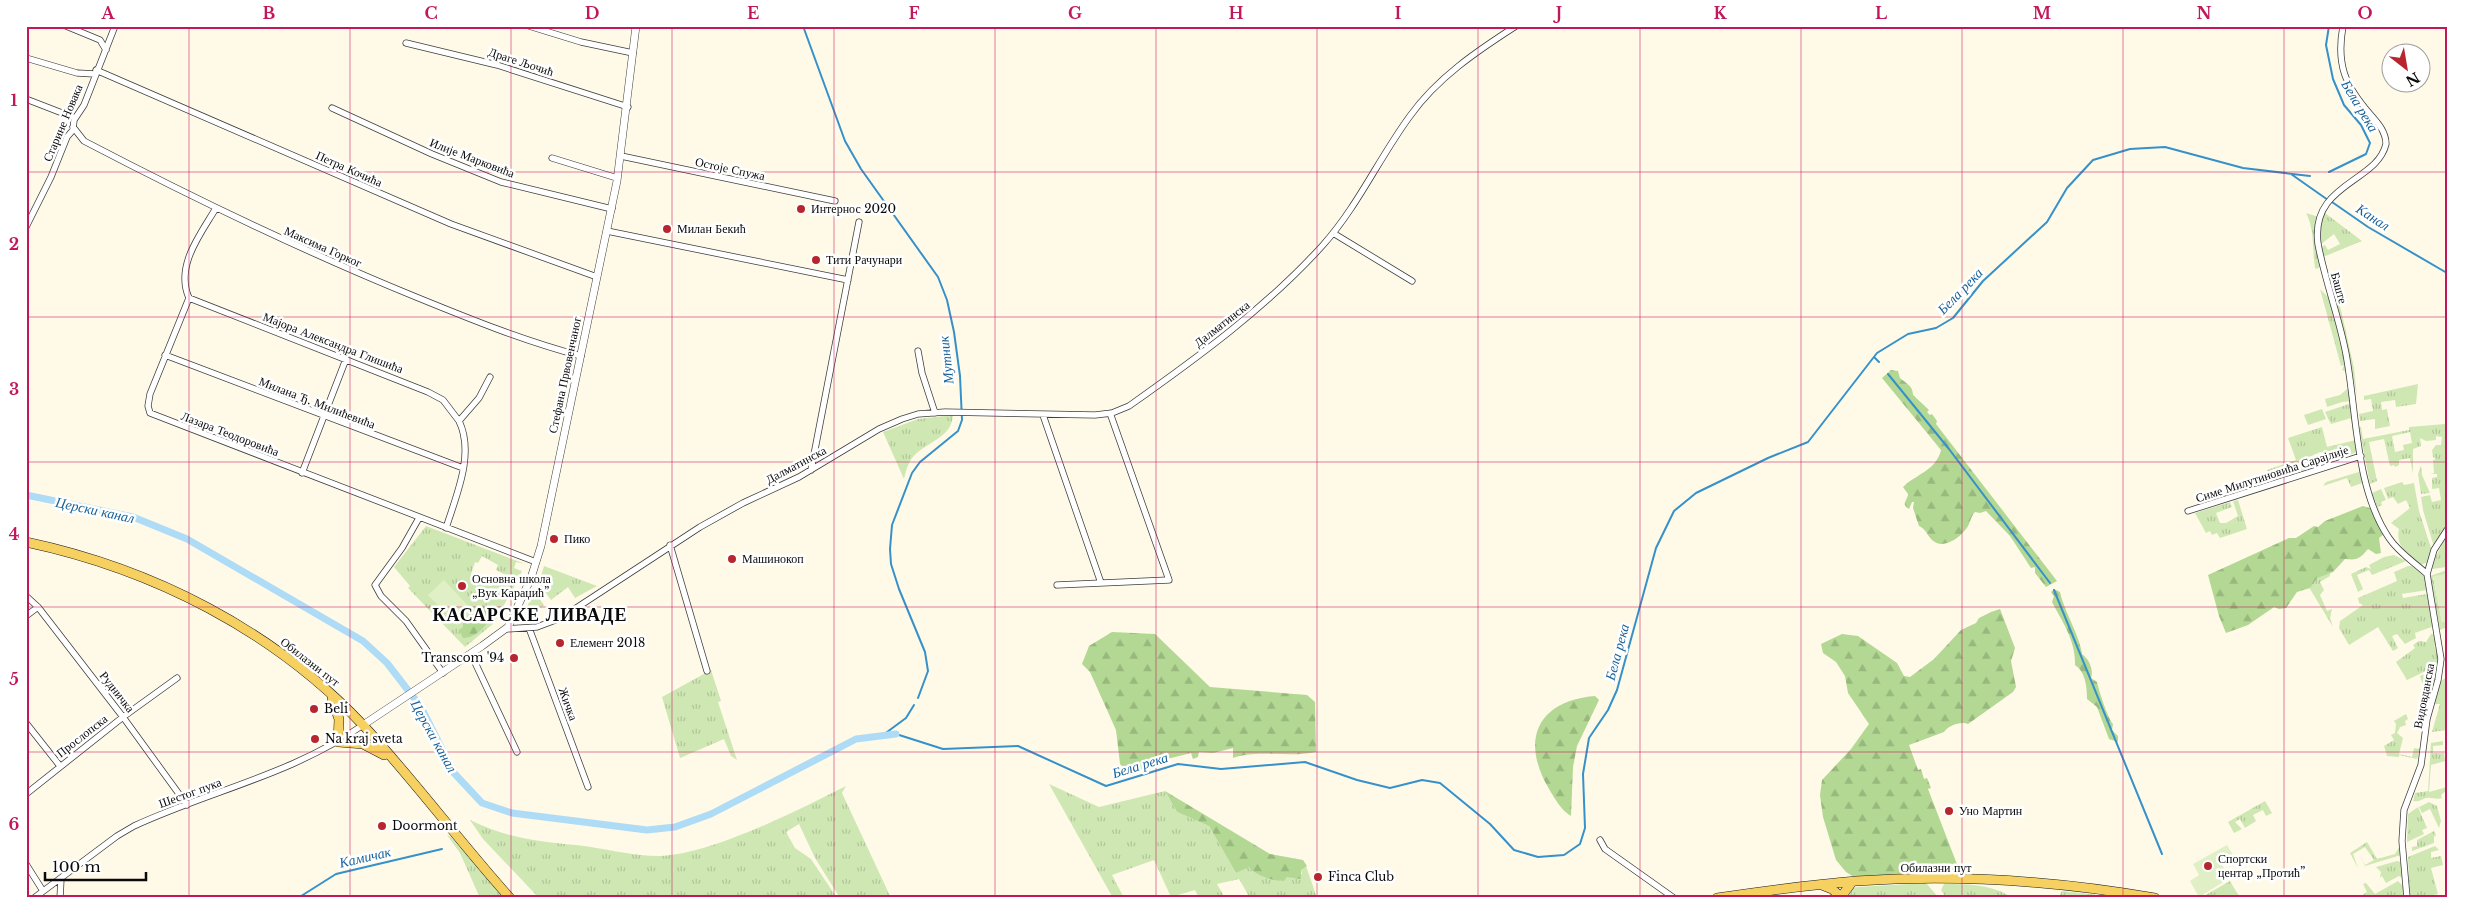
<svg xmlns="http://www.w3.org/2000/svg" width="2473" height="924" font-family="'Libre Baskerville',serif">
  <defs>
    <pattern id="grass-tufts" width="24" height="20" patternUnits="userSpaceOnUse" patternTransform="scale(1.25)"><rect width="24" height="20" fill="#cfe7b3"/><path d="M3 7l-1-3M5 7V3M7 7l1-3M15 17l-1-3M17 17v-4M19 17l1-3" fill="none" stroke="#b0c599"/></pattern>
    <pattern id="forest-firs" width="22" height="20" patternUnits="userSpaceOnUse" patternTransform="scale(1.25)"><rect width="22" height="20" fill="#b2d893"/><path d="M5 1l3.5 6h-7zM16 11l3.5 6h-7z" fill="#98b87d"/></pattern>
  </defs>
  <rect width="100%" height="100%" fill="#fffae8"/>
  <path fill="url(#grass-tufts)" fill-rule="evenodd" d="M2306,213l13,4 -4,14 6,35 -4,3 -2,-1c-3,-19 0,-38 -9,-55z
    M2325,213l37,28 -39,16 18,53 13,58 3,29 -8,-41 -28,-109 4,-2 3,5 12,-6 -6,-10 -14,11 1,-23z
    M2320,289l10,10 18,73 -6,-2 2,-5 -3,1z
    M2418,384l-2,20 -20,3 -1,-7 -14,2 1,8 5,-1 3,17 -15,3v-10l-15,2 -1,-7 14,-3 -2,-12 -7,1v-4z
    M2347,389l4,5 1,7 -10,1 -15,5 -2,-8 15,-4z
    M2349,404l3,1 3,27 -2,1 -2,-15 -20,6 -6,-12z
    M2322,409l4,10 -18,6 -4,-10z
    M953,415c-1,23 -27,27 -40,42 -5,6 -7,14 -9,22l-21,-47 35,-13z
    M2445,424l2,104 -13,19 -11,-37 -2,-13 9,-2 2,7 9,-2 -2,-12 -7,1v-11l5,-1v-3h-7l4,-1 -1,-13 3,-1 -3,-2 -1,-7 4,-5h5l1,-8 -6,-1v4l-10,1 -6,-3 1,8 -8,3v25l-3,-16 -11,2v5l-4,2 -1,-2 -4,1 -6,-27 -15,3 8,39 -7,3 -11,-57h2l2,12 46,-9v-3zM2410,432l2,11 -9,2 1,5 -9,2 -3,-16z
    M2322,427l5,20 29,-7 1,10 -2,3 -84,28 -4,-11 29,-10 -8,-22zM2320,452l4,1 2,6 -29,9 -2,-5z
    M2421,466l1,9 8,18 -9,1 -3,-20z
    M2362,471l3,11 -14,5 -4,-9 -24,8 3,-4z
    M2402,482l2,3 10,-2 5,28 13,40 -4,11 -7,3c-13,-11 -26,-18 -22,-36l-8,-6 19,-15 -4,-8 -8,4 -5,-7 -5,2 -4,-11z
    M2381,489l5,11 -5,2 1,3 -4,2 6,17 -12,-31z
    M2238,500l9,29 -27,9 -3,-5 -5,2 -2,-4 -4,2 -11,-20 35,-11 2,5 -16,6 4,10h6l12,-7 -5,-15z
    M426,526l99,38 -9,-2 -2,6 8,3 -5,10 -21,-11 2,-5 -16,-9 -4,7 -3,-1 -4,12 19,12 6,-10 19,9 -21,38 -29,24 -57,-59 2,-2 -16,-19z
    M2444,541h3v26l-15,2 4,-13z
    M2394,555l12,6 -34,14 -3,-5 -12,5 6,14 -5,3 -7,-18 15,-7 5,2 -2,-4 15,-8z
    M544,566l53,20 -22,12 -7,-11 -17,13 -12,-17z
    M2408,566h4l13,9 2,15 -25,4 1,4 24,-4 7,32 -19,7 1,5 -11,6 -8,-10 -5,2 6,12 -5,3 -15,-24 -29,18 -10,-17 1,-7 23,-16 -4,-2 -1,-5 39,-17 -3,-9z
    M2330,570v6l-10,6 4,8 -4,5 7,16 5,-2 -2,9 3,9 -26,-43z
    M2447,570v4l-14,3 9,45 5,-1v6l-7,3 -10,-54z
    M534,591l10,14 -10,7 -7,-5z
    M2431,634l5,1 2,7 -4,4 4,7 1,17 -13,1 -19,9 -11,-18 19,-14 -2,-3 6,-4 7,1z
    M711,670l10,31 -3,1 19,58 -6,-4 -7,-17 -44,19 -18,-61z
    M2427,673l5,2 4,6 -7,24 -8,-15 3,-2 -4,-12z
    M2447,677v53l-15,2 8,-28h-6l7,-23z
    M2406,714l2,5 -3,2 1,4 -6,2 -3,6 6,5 -4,16 13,3 2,-9 6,1 -3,10 -18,-4v2l-12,-1 -3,-10 10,-6 -3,-5 4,-2 1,-9 -2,-3z
    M2443,741v4l-10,1v7h11l1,8 -14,4 -2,27 18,-5v3l-6,5 1,3c-5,2 -11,-1 -16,0 -6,2 -7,4 -13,3l2,-8 13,-2 3,-48z
    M1049,784l50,23 66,-16 12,21 32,14 27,47 13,-7 15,11 19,4 4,-4 15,-3 -1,-4 5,-4 11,32h-67l-11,-19 -22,5 8,14h-26l-4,-8 -24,7 -17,-37 -42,15 12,23h-11z
    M846,786l-4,7 49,105h-51l-25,-40 -16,-34 -13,8 9,16 16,11 26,39h-298l-56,-59 -13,-19c37,18 66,21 106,25 27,3 56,11 83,11 52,-1 139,-46 187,-70z
    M2265,801l7,12 -6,3 -3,-6 -10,5 3,6 -11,7 -5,-9 -5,3 7,7 -8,4 -6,-11z
    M2429,802l8,4 4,15 -2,7 -9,-19 -8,4 -3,-6z
    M2418,807l9,21 -5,2 2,4 -17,8 1,-28z
    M2434,831l2,4 -2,2v6l-22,8v-4l5,-1v-6z
    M447,835l4,2 54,61h-25l-20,-45z
    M2367,842l10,17 18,-5 6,-10v11l-36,11 -5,-10 5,9 9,-5 -9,-13 -12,7 5,14 -8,-15z
    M2435,846l4,4 -8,2v6l10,-2 2,9 -12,3 7,26 -16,4h-12l-2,-41z
    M2397,861l4,1 1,16 -3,-2 -13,7 -4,-7 -2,2 1,-6 -5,-5z
    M2230,881l10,17h-45l7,-1z
    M2398,881l5,5 1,12h-46l9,-6 -4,-8 3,-1 9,11z
    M1926,883l13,15h-91l5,-10 5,-1z
    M1944,884c23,0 44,0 64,11l1,3h-63l-5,-8z
    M2062,891l63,7h-67z"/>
  <path fill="url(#forest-firs)" d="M1891,370l7,1 2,7c5,5 13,7 13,17l16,15 -2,2 3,3 2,-1 5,7 -1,3 121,157 -11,6 -11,-14v-6l-4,1 -21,-32 -24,-25 -6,2 -5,-1c-5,5 -5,13 -9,17 -8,10 -23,21 -34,11 -5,-5 -6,-11 -13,-14l-6,-18 1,-6h-2l-3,7c-9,-5 -1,-9 -1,-15l-5,-7c13,-13 33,-16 38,-37l-59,-72z
    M2363,506l7,2 14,26 -5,4 2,15 -5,1 -8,-5c-9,11 -12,11 -23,10l-12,13 -16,6 -7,10 -13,4 -11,16 -7,1 -5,-2 -26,18 -22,8 -7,-17 -11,-41 81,-37h7l18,-12 4,1 7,-6z
    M2054,589l6,3c4,19 20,44 22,62 7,5 12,16 9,24l6,4c2,9 11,37 16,42l-1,6 6,6v6l-9,-3 -12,-32 -10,-8c0,-13 -2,-28 -12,-34 1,-24 -13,-44 -23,-63l2,-6 -3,-4z
    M480,606h9l4,4c-1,12 -18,29 -30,28l-4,-8 4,-3v-4l7,-3z
    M2000,609l15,39 -4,13 5,26 -3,5 -45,32c-8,-3 -20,2 -24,8l-35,13 9,25 3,-1 3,10 3,-1 4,10 -3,1 32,83 -106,5 -8,-5 -10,-12 -13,-43 -3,-22 2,-15 29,-31 18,-25 -21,-31 -3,-17 -9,-14 -13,-9 -2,-9 21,-10 16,2 39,27 7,13 6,1 24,-18 27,-29 15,-7 3,-5 12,-6z
    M1112,632l43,2 55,53 97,8 8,7 1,50c-26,6 -60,-3 -83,6v-10l-20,5 -14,-1 -1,5 -5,2 -2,-6 -40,10 -14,10 -4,-5 -8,1 -5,-5 -4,-34 -26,-58 -8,-8 7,-18z
    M1595,696l4,4 -22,46 -4,21 -2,49c-10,-6 -16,-17 -22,-27 -29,-49 -12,-88 46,-93z
    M1165,791l105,63 33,6 4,6 -6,4v9l-14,-2 -3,4c-12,0 -27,-5 -35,-14l-13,6 -27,-47 -32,-14z"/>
  <path fill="#e0efc5" d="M2447,574v47l-5,1 -9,-46z
    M444,580l28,30 -15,15 -29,-30z
    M2227,845l6,10 -12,8 9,15 -31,19 -9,-16 9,-6 -6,-11z"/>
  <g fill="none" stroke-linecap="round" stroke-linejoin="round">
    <path stroke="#3691ca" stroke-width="2" d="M803,26l42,115 16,28 77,108 9,23 7,32 6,44 2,44 -4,11 -38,31 -8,11 -20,52 -2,24 1,15 8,25 26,63 3,19 -10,27
      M2329,172l37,-18 4,-11 -9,-18 -17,-20 -11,-26 -7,-34 3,-19
      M2291,174l37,26
      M2332,202l36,25 79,46
      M1874,357l5,5
      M1888,374l61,75 101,134
      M2054,590l108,264
      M896,734l47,15 75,-3 88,40 72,-22 43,5 84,-7 52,18 33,8 32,-8 18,3 50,41 24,26 24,7 26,-2 16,-11 5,-16 -2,-54 6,-36 19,-28 9,-20 39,-142 18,-37 22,-18 72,-35 40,-16 69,-89 31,-19 28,-6 17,-10 30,-37 64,-59 20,-34 26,-28 37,-11 35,-2 78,21 67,8
      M883,735l23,-17 8,-13
      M298,898l38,-24 106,-25"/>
    <path stroke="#aedbf5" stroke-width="7" d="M26,495l107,22 54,22 176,102 24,22 34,44 33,66 28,30 30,10 135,17 28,-3 36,-13 145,-75 40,-5"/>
    <defs>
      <path id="minor" d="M66,26l34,14 6,10
        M529,26l52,16 52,11
        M2343,26c-7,39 2,59 27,88 8,9 16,18 16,30 -9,39 -76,39 -68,100 7,37 21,73 28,110 11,58 9,134 43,184 10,15 25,24 38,36
        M406,43l91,22 131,42
        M26,58l51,15 18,1
        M96,70l355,154 146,53
        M26,99l49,19
        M332,108l100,46 69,28 111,27
        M73,127l11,14c109,57 219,110 332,156 54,22 108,44 165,59
        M621,156l214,45
        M552,158l65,20
        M26,227l25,-50 16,-40 6,-7 1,-10 10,-15 31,-79
        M607,231l241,49
        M1333,233l79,48
        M189,298l-39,96 -2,12 2,7 386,149
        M189,298l239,94 15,8 16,21
        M189,298c-14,-32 11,-63 27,-90
        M918,351l4,22 13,40
        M165,355l298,113
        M1043,415l58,168
        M811,470l48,-248
        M302,473l44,-114
        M2188,511l173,-55
        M419,518l-17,30 -27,37 6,11 25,25 37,52
        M446,528c10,-32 29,-74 13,-107l20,-23 11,-21
        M670,545l37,126
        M1057,585l112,-5 -59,-167
        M26,596l12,11 85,110 64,88
        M26,616l12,-9
        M529,628l59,159
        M506,629l31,-2 24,-9 139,-91 43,-24 56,-26 80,-48 23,-10 16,-5 27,-2 150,3 17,-2 17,-7c68,-48 138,-99 194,-161 35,-39 56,-87 87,-129 27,-38 67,-65 106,-90
        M471,654l46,98
        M26,723l34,43
        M26,794l97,-77 54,-39
        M1600,840l5,9 69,49
        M26,864l17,27
        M34,898l83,-62 17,-10c78,-36 157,-51 229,-101
        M60,898l1,-19
        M2407,898l-5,-57 2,-31 17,-45 6,-46 11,-39 3,-21 -14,-85 7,-24 13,-20"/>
      <path id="tertiary" d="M363,725l119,-79 26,-19 23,-49 10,-32 76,-365 19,-155"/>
      <path id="primary" d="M26,542c127,27 247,88 337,183 51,55 96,116 147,173
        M332,699l7,20 -1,23 25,2 21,11
        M1822,885l10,4 9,8 11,-15
        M1717,898c46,-7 92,-13 139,-17 100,-7 201,0 299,17"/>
    </defs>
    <use href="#minor" stroke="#3d3d3d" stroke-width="7"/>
    <use href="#tertiary" stroke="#3d3d3d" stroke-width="8"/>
    <use href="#primary" stroke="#1b1b1b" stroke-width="10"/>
    <use href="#minor" stroke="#fff" stroke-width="5.5"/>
    <use href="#tertiary" stroke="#fff" stroke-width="7"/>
    <use href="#primary" stroke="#f6d060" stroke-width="9"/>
  </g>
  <path fill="none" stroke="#c2185b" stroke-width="1" stroke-opacity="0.55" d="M189,26v872M350,26v872M511,26v872M672,26v872M834,26v872M995,26v872M1156,26v872M1317,26v872M1478,26v872M1640,26v872M1801,26v872M1962,26v872M2123,26v872M2284,26v872M26,172h2421M26,317h2421M26,462h2421M26,607h2421M26,752h2421"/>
  <g fill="#b7262e" stroke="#fff" stroke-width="2">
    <circle cx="801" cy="209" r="5"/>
    <circle cx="667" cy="229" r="5"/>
    <circle cx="816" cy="260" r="5"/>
    <circle cx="554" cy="539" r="5"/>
    <circle cx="732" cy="559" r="5"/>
    <circle cx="462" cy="586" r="5"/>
    <circle cx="560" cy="643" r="5"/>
    <circle cx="514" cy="658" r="5"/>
    <circle cx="314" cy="709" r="5"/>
    <circle cx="315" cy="739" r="5"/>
    <circle cx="1949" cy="811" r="5"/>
    <circle cx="382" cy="826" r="5"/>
    <circle cx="2208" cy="866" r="5"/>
    <circle cx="1318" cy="877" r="5"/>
  </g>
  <g text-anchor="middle" stroke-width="5" stroke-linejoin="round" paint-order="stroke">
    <g font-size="12" fill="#0a0a0a" stroke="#fff">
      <text transform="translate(521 62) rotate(18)" y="4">Драге Љочић</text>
      <text transform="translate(63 123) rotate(-67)" y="4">Старине Новака</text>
      <text transform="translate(472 158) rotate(21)" y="4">Илије Марковића</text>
      <text transform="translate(349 169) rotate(24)" y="4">Петра Кочића</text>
      <text transform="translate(730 169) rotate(12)" y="4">Остоје Спужа</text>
      <text transform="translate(323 247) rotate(24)" y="4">Максима Горког</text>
      <text transform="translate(2339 288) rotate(74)" y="4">Баште</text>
      <text transform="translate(1222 324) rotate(-38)" y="4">Далматинска</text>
      <text transform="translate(333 343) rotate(21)" y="4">Мајора Александра Глишића</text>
      <text transform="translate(565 375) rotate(-78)" y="4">Стефана Првовенчаног</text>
      <text transform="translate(317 403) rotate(21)" y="4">Милана Ђ. Милићевића</text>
      <text transform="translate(230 434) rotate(21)" y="4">Лазара Теодоровића</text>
      <text transform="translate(796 465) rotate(-28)" y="4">Далматинска</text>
      <text transform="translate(2272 474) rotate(-18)" y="4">Симе Милутиновића Сарајлије</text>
      <text transform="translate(310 662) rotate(38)" y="4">Обилазни пут</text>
      <text transform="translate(117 692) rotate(52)" y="4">Рудничка</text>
      <text transform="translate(2424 696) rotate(-79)" y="4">Видовданска</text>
      <text transform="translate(568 704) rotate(70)" y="4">Жичка</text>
      <text transform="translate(82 736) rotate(-38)" y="4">Прослопска</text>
      <text transform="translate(190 793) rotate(-20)" y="4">Шестог пука</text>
      <text x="1936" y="872">Обилазни пут</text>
    </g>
    <g font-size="12" fill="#0a0a0a" stroke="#fff" text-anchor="start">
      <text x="811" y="213">Интернос 2020</text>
      <text x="677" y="233">Милан Бекић</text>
      <text x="826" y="264">Тити Рачунари</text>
      <text x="564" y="543">Пико</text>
      <text x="742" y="563">Машинокоп</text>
      <text x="472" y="583">Основна школа<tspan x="472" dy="14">„Вук Караџић”</tspan></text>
      <text x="570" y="647">Елемент 2018</text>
      <text x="504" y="662" text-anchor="end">Transcom '94</text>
      <text x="324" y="713">Beli</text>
      <text x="325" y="743">Na kraj sveta</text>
      <text x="1959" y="815">Уно Мартин</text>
      <text x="392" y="830">Doormont</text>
      <text x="2218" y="863">Спортски<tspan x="2218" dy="14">центар „Протић”</tspan></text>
      <text x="1328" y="881">Finca Club</text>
    </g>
    <g font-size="14" font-style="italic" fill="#176198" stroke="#fff">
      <text transform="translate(2360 106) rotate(59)" y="5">Бела река</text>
      <text transform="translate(2373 217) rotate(33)" y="5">Канал</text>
      <text transform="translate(1960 291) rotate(-46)" y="5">Бела река</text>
      <text transform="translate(946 360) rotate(-96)" y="5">Мутник</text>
      <text transform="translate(95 510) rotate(12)" y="5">Церски канал</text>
      <text transform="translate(1617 652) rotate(-75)" y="5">Бела река</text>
      <text transform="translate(434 736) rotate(61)" y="5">Церски канал</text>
      <text transform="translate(1140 765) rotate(-17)" y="5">Бела река</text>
      <text transform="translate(365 857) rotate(-13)" y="5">Камичак</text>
    </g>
    <g font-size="18" font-weight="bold" letter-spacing="1" fill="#0a0a0a" stroke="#fff">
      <text x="530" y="621">КАСАРСКЕ ЛИВАДЕ</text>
    </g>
  </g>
  <rect width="2473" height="924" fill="none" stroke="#ffffff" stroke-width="55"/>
  <g transform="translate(2406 68) rotate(149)"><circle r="24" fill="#ffffff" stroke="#9d9d9d"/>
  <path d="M0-4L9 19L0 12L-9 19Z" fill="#b7262e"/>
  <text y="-8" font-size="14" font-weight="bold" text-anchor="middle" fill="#0a0a0a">N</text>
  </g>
  <path d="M45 872v8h101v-8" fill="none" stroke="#0a0a0a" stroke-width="2.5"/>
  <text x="52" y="872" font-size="15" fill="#0a0a0a" stroke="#ffffff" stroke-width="4" paint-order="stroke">100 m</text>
  <rect x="28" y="28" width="2418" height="868" fill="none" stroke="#c2185b" stroke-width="2"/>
  <g font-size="16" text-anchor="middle" font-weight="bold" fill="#c2185b">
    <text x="108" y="19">A</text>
    <text x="269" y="19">B</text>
    <text x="431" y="19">C</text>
    <text x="592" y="19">D</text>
    <text x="753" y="19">E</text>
    <text x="914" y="19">F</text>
    <text x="1075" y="19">G</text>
    <text x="1236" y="19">H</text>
    <text x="1398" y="19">I</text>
    <text x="1559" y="19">J</text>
    <text x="1720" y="19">K</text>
    <text x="1881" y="19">L</text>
    <text x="2042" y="19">M</text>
    <text x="2204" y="19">N</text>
    <text x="2365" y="19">O</text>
    <text x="14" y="106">1</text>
    <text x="14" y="250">2</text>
    <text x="14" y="395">3</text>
    <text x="14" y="540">4</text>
    <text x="14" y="685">5</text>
    <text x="14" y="830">6</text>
  </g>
</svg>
